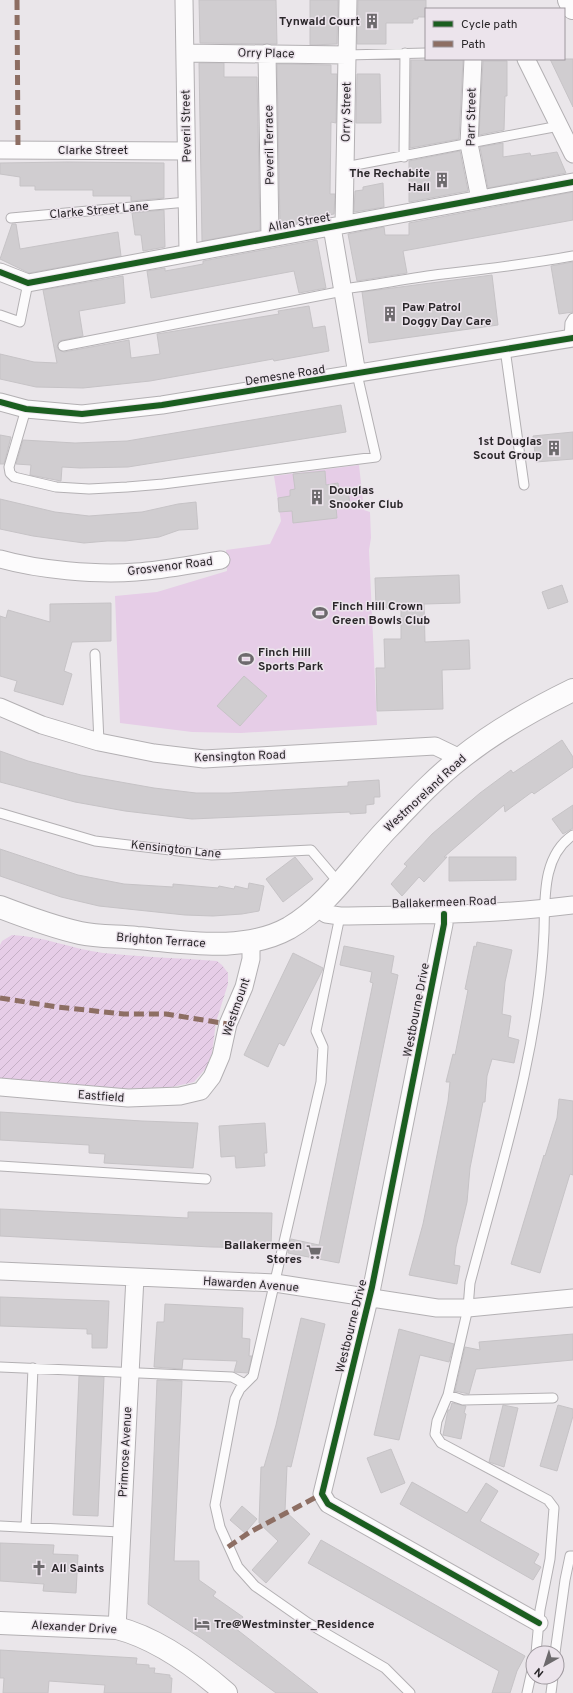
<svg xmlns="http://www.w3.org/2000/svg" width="573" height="1693" font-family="Overpass,sans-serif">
  <defs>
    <pattern id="garden-furrows" width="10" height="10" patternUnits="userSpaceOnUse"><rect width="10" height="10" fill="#e6cde7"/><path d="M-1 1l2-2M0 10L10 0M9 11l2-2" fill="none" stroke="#c5b0c6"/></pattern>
  </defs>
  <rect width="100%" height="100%" fill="#eae6ea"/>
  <path fill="url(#garden-furrows)" d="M12,935c31,1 60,14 91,18 38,4 76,5 114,8l5,4 6,8v11l-12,38 -4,31 -6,15 -12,14 -22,5 -52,2 -120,-10v-134l2,-4z"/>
  <path fill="#e6cde7" d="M359,465l5,45 6,2 1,26 -2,12 8,175 -136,8 -49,-1 -72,-9 -5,-127 42,-4 70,-21 -1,-21 44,-6 11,-23 -7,-45z"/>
  <path fill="#d0cdd0" stroke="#c6c3c6" d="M199,0h77l1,44 -77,-1z
    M310,0h28l-1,44 -27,1z
    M358,0h68v17h-8v2h-5v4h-27v21h-29z
    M550,59h23v48z
    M411,60h52l-4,79 -49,9z
    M483,61h24v35h-2l-1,34 -25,5z
    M199,63h25v14h33l3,153 -58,11z
    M277,64l54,1v9h6l-1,49 -5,-1 -1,72h5l-1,20 -21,4 1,2 -34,6z
    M357,74h23l1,49h-25z
    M503,143v14l27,-4 1,3 26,-4 9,21 -78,15 -8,-41z
    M460,151l8,40 -59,11v-41z
    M67,162l97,1v35l-33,3v-5h-38v-6h-58v-4h-15v-9l-20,-3v-11z
    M383,183l1,24 -30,5 1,-21 8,-1v-3z
    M573,192v28l-170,31 4,22 -50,8 -9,-47 36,-7 1,8h24v-12z
    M164,210l1,37 -22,4 -2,-16h-6l-3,-22z
    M12,224h4l4,25 98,-17 3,24 -92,17 -29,-14z
    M317,240l9,48 -27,5 -5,-22 -143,27 -4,-27 18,-3v3l17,-3 21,-4v-3z
    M573,262v50l-14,2 -8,-48z
    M492,275l6,50 -129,18 -7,-51z
    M123,276l2,27 -46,8 4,25 -24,5 -2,6 2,3 5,2 65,-12 2,18 29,-4 -3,-20 122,-20 -1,-3 31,-5 4,22 12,-2 4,25 -55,10 -1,-2 -33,6 -90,16 -67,7 -47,-1 -36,-8v-25l34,8 23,1 -14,-73z
    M341,405l5,27 -218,35 -48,1 -18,-1 -1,14 -31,-6 1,-10 -15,-1 7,-24 52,3 52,-2z
    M573,432v27l-37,3 -3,-26z
    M0,435l11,2 -7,27h-4z
    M325,471l1,14 12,-2 1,8 9,-1 2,15 -14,2 1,11 -44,5 -1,-12 -13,1 -1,-14 12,-2v-6l5,-1 -2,-15z
    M0,499l55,13 34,4 53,-4 36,-8 18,-2 2,27 -19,1 -20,7 -34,4h-18l-23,2 -51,-7 -33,-7z
    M459,575l1,28 -36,1 1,38 44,-2 1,29 -28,1 1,39 -66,2 -1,-43h9l-1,-29h17v-31h-25l-1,-30z
    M562,585l6,17 -20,7 -6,-17z
    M111,603v38l-39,1 -8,29 8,3 -9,31 -49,-14 3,-10 -17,-5v-60l6,2 2,-8 42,12v-18z
    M244,676l23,20 -27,30 -23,-20z
    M562,740l11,17v10l-39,27 -2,-2 -27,20 -1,-7 -60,52h3l-23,25 -5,-5 -17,19 -11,-12 16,-18 -3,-2 28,-30 48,-41 31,-23 2,3z
    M0,751l28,10 53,14 73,13 42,5h33l119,-7v-4l31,-2 1,17h-6v7l-8,1v8l-16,1v-2l-158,7 -67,-8 -50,-9 -75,-20z
    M573,805v23l-10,6 -11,-15z
    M0,849l78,26 46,9 49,3v-3l45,4 1,-2 15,3 1,-3 13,3 1,-6 15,3 -5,25 -17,3 -29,2 -28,-1 -86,-9 -38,-9 -61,-21z
    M295,857l18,22 -30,23 -17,-23z
    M449,857h67v23l-67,1z
    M477,942l35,8 -7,32 -3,32 9,2 -3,21 11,3 -5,23 -22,-4 -5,17 -2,26h-2l-13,66 -3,34 -11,45 -2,18 6,1 -3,18 -48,-9 14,-51 25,-123 2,-19h-4l7,-28 2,1 13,-65 -3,-1 9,-43 2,1z
    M344,946l50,10 -3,17 7,2 -59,288 -51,-10 3,-14 28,6 54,-262 -3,-1 2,-10 -32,-7z
    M293,953l30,15 -1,3 -38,75 -5,-3 -11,24 -24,-12z
    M559,1099l14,2v74l-3,-1 -30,99 -29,-9 33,-109 1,1 12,-38z
    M0,1112l142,9 56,2 -5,45 -89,-5 1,-9 -16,-1v-8l-89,-5z
    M265,1123l2,30h-3l1,13 -29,2 -1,-12 -14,1 -2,-31z
    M0,1209l188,9v-6l84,1 -1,35 -60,-1 -211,-11z
    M0,1297l109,4 -2,47h-15v-14h-5v-5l-87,-3z
    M165,1304l78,4 -1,30 8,1 -1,17h3l-4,17 -14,-1 3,-11 -54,-2 -1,10 -28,-2 3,-45h7z
    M301,1318l24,6 -34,143 -4,-1 -2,45 25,23 -44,49 -14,-13 26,-29 -19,-18 2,-56h3l12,-42z
    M399,1329l55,15 -5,18 -29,-7 -21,85 -25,-5z
    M573,1334v26l-97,9 -7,25 -14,-3 10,-44 15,3 -1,-8z
    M79,1376l25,1 -6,139 -25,-1z
    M157,1380l25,1 -8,180h25v19l17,12 -3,4 30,21 -8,11 83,65h-42l-74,-54 -54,-35z
    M452,1403l14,3 -2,7 2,1 -5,25 -18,-4 5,-25h2z
    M503,1405l15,3 -14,59 -15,-5z
    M558,1405l15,4v7l-16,55 -17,-5z
    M391,1449l14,34 -24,10 -14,-35z
    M412,1482l55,31 19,-30 12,8 -18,30 59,33 -5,9 7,4 -8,13 -133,-76z
    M242,1506l15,13 -12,14 -15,-13z
    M321,1540l204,116 -8,15 -7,22h-18l7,-22 -191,-108z
    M0,1543l54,2 -1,9 25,1 -2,38 -33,-2 1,-7 -44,-3z
    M0,1650l137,8 -1,6 13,1v3h6l-1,5 16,2v3h2l-1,15h-67l1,-8 -56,-4 -1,12h-45l1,-15h-4z"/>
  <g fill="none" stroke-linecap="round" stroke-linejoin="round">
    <defs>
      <path id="lane" d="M347,55l79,-2
        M404,157l1,-104
        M345,167l214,-41
        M11,218l176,-16
        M343,289c33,-4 66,-11 100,-15 43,-5 87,-10 130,-18
        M0,315l20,7 8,-39
        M569,339l1,-16 3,-5
        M63,346l280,-55
        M505,349l19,136
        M26,409l-17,58 1,6 4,4 42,10 33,2 38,-2 36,-3 213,-27 -19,-83
        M95,654l4,88
        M0,813l95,28 117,14 99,-5 28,33
        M340,916l-24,115 7,16 -2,35 -68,294 -13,13 -5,10 -20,106 5,22 18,40 17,19 53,37 77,45 25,25
        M0,1166l206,13
        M0,1367l232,10 13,7
        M448,1395l-11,26 -2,13 6,9 107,57 6,8 -4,51 -10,51 -4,43
        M553,1398l-90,2 -15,-5 20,-87 2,-25c30,-114 69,-232 74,-351 1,-34 -2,-76 29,-97
        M0,1526l120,6
        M26,1527l7,-159
        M555,1653l10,-73 5,-24h3
        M527,1693l6,-27
        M551,1693l2,-16"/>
      <path id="street" d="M184,0l4,252
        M185,53l162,2
        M267,53l3,185
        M473,59l-4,85 11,55
        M526,59l47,95
        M0,150l186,1
        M344,224l4,-224
        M332,227l25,147
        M0,272l28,11 545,-101
        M0,402l26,7 56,5 80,-9 411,-67
        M0,559c38,11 96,16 136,13 29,-2 57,-8 85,-12
        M0,707l42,18 57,17 55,11 50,6 231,-13 25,12
        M318,908l8,6 14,2c78,-1 156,-1 233,-11
        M444,914v10l-72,363 -50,207 6,10 211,119
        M0,1087l128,11 52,-2 21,-5 11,-14 9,-21 7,-32 16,-37 7,-28v-18
        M0,1271l275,12 162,25h31l105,-10
        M117,1628l18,-351"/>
      <path id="secondary" d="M569,0l4,8
        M0,907c26,10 53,20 80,26 18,4 38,3 57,5 49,4 107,15 152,-10 41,-24 67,-67 99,-100 23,-24 47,-50 73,-70 34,-27 73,-49 112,-68
        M0,1623l117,5c39,10 78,38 109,65"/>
    </defs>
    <use href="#lane" stroke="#b3b0b3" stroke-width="11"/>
    <use href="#street" stroke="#b3b0b3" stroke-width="19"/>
    <use href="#secondary" stroke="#b3b0b3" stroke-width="24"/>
    <use href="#lane" stroke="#fcfbfc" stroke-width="9"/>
    <use href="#street" stroke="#fcfbfc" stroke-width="17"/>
    <use href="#secondary" stroke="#fcfbfc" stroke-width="22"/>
    <path stroke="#8d6e63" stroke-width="5" stroke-dasharray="10 5" stroke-linecap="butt" d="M17,0l1,150
      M0,998l57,9 67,7h42l62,10
      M228,1547l22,-15 72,-38"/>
    <defs>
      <path id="cycleway" d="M0,272l28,11 545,-101
        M0,402l26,7 56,5 80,-9 411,-67
        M444,914v10l-72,363 -50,207 6,10 211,119"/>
    </defs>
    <use href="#cycleway" stroke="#ece4ec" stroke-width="8"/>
    <use href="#cycleway" stroke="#1b5e20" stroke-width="6"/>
  </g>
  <defs>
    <symbol id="building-bare" viewBox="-9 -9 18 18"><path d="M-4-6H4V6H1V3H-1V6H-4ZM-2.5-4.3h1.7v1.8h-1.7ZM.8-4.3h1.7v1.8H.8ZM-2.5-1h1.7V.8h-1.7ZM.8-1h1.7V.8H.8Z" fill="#6d6a6d" stroke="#ece4ec" stroke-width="2.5" paint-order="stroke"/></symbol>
    <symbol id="stadium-bare" viewBox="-9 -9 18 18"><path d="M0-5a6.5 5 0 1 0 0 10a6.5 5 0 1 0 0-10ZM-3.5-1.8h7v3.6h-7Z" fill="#6d6a6d" stroke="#ece4ec" stroke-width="2.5" paint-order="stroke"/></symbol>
    <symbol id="supermarket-bare" viewBox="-9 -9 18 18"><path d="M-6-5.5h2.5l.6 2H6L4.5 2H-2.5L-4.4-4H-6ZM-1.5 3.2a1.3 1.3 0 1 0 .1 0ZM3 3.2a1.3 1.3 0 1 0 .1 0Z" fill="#6d6a6d" stroke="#ece4ec" stroke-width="2.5" paint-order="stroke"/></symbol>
    <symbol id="church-bare" viewBox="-9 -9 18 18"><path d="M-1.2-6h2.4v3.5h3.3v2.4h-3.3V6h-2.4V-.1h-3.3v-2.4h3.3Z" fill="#6d6a6d" stroke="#ece4ec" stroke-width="2.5" paint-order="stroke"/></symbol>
    <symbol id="hotel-bare" viewBox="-9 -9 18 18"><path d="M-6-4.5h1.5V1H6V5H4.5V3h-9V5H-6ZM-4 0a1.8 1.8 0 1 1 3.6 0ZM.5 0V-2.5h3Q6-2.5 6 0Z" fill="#6d6a6d" stroke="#ece4ec" stroke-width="2.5" paint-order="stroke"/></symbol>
  </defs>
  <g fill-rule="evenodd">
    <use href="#building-bare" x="361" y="10" width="22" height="22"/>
    <use href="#building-bare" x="431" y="169" width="22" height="22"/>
    <use href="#building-bare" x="379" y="303" width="22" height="22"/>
    <use href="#building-bare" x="543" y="437" width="22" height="22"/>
    <use href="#building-bare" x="306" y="486" width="22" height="22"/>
    <use href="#stadium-bare" x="309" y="602" width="22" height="22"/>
    <use href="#stadium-bare" x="235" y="648" width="22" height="22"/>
    <use href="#supermarket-bare" x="303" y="1241" width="22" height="22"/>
    <use href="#church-bare" x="28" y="1557" width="22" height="22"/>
    <use href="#hotel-bare" x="191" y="1613" width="22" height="22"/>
  </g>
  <g text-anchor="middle" stroke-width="3" stroke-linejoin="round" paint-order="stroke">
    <g font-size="12" font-weight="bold" fill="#2a272a" stroke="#ece4ec" text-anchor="start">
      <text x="360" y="25" text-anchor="end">Tynwald Court</text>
      <text x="430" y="177" text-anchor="end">The Rechabite<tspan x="430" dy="14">Hall</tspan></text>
      <text x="402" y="311">Paw Patrol<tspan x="402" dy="14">Doggy Day Care</tspan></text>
      <text x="542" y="445" text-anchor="end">1st Douglas<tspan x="542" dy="14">Scout Group</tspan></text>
      <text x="329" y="494">Douglas<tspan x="329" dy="14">Snooker Club</tspan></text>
      <text x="332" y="610">Finch Hill Crown<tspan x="332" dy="14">Green Bowls Club</tspan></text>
      <text x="258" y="656">Finch Hill<tspan x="258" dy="14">Sports Park</tspan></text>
      <text x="302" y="1249" text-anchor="end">Ballakermeen<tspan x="302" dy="14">Stores</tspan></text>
      <text x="51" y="1572">All Saints</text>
      <text x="214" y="1628">Tre@Westminster_Residence</text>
    </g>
    <g font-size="12" fill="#2a272a" stroke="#ece4ec">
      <text transform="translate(266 53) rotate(1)" y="4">Orry Place</text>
      <text transform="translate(346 112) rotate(-89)" y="4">Orry Street</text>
      <text transform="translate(471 117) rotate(-89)" y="4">Parr Street</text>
      <text transform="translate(186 126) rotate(-91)" y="4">Peveril Street</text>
      <text transform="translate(269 145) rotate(-91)" y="4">Peveril Terrace</text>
      <text x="93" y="154">Clarke Street</text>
      <text transform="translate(99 210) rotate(-5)" y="4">Clarke Street Lane</text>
      <text transform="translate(299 222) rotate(-10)" y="4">Allan Street</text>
      <text transform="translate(285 375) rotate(-9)" y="4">Demesne Road</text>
      <text transform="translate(170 566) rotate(-7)" y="4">Grosvenor Road</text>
      <text transform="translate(240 756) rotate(-2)" y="4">Kensington Road</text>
      <text transform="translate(425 793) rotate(-43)" y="4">Westmoreland Road</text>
      <text transform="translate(176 849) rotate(6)" y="4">Kensington Lane</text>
      <text transform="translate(444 902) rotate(-2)" y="4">Ballakermeen Road</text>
      <text transform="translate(161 940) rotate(4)" y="4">Brighton Terrace</text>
      <text transform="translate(236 1007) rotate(-71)" y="4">Westmount</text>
      <text transform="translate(416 1010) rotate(-79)" y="4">Westbourne Drive</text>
      <text transform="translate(101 1096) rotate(4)" y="4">Eastfield</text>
      <text transform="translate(251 1284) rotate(4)" y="4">Hawarden Avenue</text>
      <text transform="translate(351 1326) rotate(-76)" y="4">Westbourne Drive</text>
      <text transform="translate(125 1452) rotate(-87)" y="4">Primrose Avenue</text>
      <text transform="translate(74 1627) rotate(3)" y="4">Alexander Drive</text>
    </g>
  </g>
  <rect x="425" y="8" width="140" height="52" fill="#ece4ec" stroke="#9e989e"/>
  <rect x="433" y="21" width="20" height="6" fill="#1b5e20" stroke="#9e989e"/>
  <text x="461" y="28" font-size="12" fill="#2a272a">Cycle path</text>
  <rect x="433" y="41" width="20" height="6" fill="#8d6e63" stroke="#9e989e"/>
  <text x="461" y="48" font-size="12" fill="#2a272a">Path</text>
  <g transform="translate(545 1665) rotate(219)"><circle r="19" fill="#ece4ec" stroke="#9e989e"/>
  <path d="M0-3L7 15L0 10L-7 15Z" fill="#6d6a6d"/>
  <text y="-6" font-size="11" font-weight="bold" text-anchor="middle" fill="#2a272a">N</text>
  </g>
</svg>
